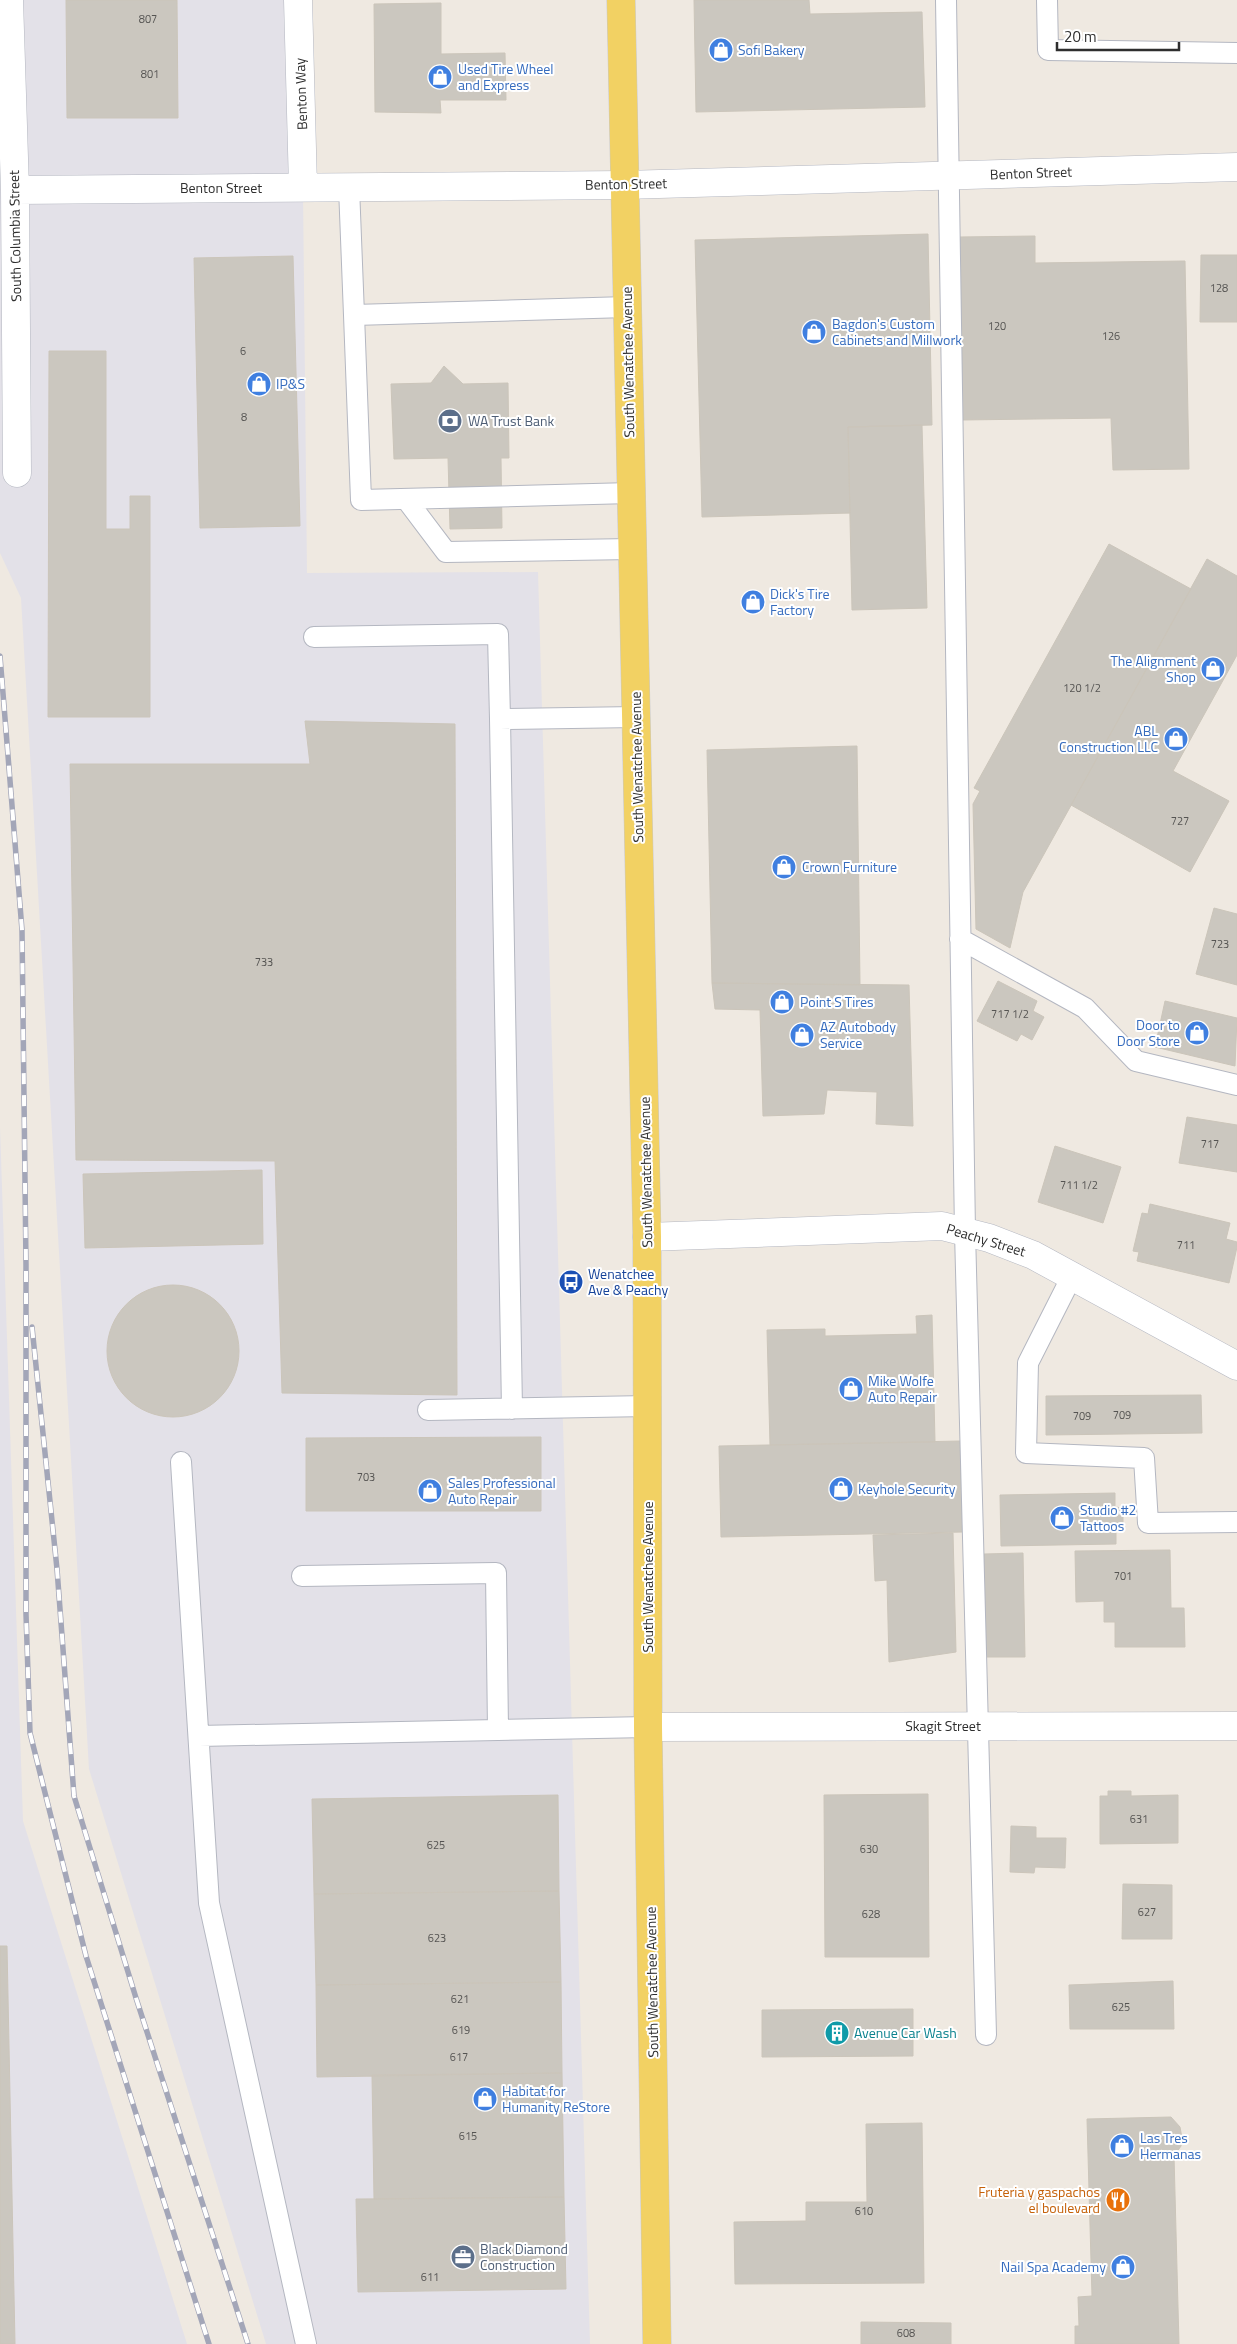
<svg xmlns="http://www.w3.org/2000/svg" width="1237" height="2344" font-family="'Titillium Web',sans-serif">
  <rect width="100%" height="100%" fill="#efe9e1"/>
  <path fill="#e3e1e8" d="M0,0h301l6,573 231,-1 52,1772h-324l-177,-575 -68,-1171 -21,-45z
    M0,1127l23,694 164,523h-187z"/>
  <path fill="#cbc7bf" stroke="#cbc5ba" d="M66,0h111l1,118h-111z
    M694,0h115l1,14 112,-2 3,95 -229,5z
    M441,3v51l64,-1 1,47h-66l1,13 -66,-1 -1,-108z
    M928,234l4,191 -84,2 2,86 -148,4 -7,-277z
    M1035,236v27l150,-2 4,208 -76,1 -2,-52 -149,2 -3,-183z
    M1201,255h36v67h-37z
    M293,256l7,270 -100,2 -6,-270z
    M49,351h57v178h24v-33h20v221h-102z
    M444,366l19,18 45,-1 1,75h-8l1,70 -52,1 -2,-71 -54,1 -3,-75 40,-1z
    M922,425l5,183 -75,2 -4,-183z
    M1109,544l82,45 -168,303 -13,56 -34,-19 -3,-125 7,-13 -6,-3z
    M1207,559l30,17v79l-64,116 56,30 -39,71 -119,-67z
    M305,721l150,3 2,671 -175,-2 -7,-232 -199,-1 -6,-396h240z
    M857,746l3,239 -148,-2 -5,-233z
    M1214,908l23,6v71l-41,-11z
    M998,981l39,20 -4,10 11,6 -12,23 -11,-6 -4,7 -40,-20z
    M712,983l197,2 4,141 -37,-2 1,-32 -50,-2 -3,24 -61,2 -3,-106 -45,-1z
    M1165,1001l72,17 -2,48 -80,-19z
    M1187,1117l50,8v47l-58,-9z
    M1055,1146l66,21 -18,56 -65,-21z
    M262,1170l1,74 -178,4 -2,-74z
    M1150,1204l80,19 -4,16 11,3v5l-8,36 -92,-22 2,-9 -6,-1 9,-38 6,1z
    M107 1351a66 66 0 1 1 132 0a66 66 0 1 1-132 0Z
    M932,1315l3,127 -165,3 -3,-115 58,-1v7l92,-2 -1,-18z
    M1201,1395l1,38 -156,2v-39z
    M541,1437v74h-235v-73z
    M960,1441l3,91 -242,5 -2,-91z
    M1115,1493v14l8,1v20h-7v16l-115,2 -1,-51z
    M953,1533l3,119 -67,10 -2,-82 -12,1 -2,-46z
    M1170,1550l1,58h13l1,39h-70v-25h-11v-21l-28,1 -1,-51z
    M1023,1553l2,104h-40l-1,-103z
    M1108,1791h23v5l47,-1v48l-78,1v-48h8z
    M928,1794l1,163h-104l-1,-162z
    M558,1795l1,96 -245,3 -2,-95z
    M1011,1826l25,1v11h30l-1,30 -30,-1 -1,6 -24,-1z
    M1123,1884l49,1v54h-50z
    M559,1891l2,91 -245,3 -2,-91z
    M0,1946h7l8,398h-15z
    M1173,1981l1,48h-104l-1,-44z
    M561,1982l1,91 -245,4 -1,-92z
    M913,2009v47l-151,1v-47z
    M562,2073l2,124 -190,2 -2,-124z
    M1171,2117l9,10 2,11 -1,8 -7,10 5,188h-104v-18h4l-1,-29 14,-1 -5,-177z
    M922,2123l2,160 -189,1 -1,-62 72,-1v-19h61l-1,-78z
    M564,2197l2,92 -208,3 -2,-93z
    M861,2322l90,1v21h-90z"/>
  <g fill="none" stroke-linecap="round" stroke-linejoin="round">
    <defs>
      <path id="lane" d="M946,0l19,1232 21,803
        M1047,0l1,50 189,3
        M349,187l5,128 273,-8
        M354,315l7,185 270,-7
        M406,499l40,53 186,-3
        M314,637l184,-3 2,85
        M960,939l125,69 51,53 101,24
        M1072,1276l-44,87 -2,90 118,5 4,65 89,-1
        M512,1409l-12,-690 136,-2
        M428,1410l220,-4
        M181,1462l28,441 97,441
        M302,1576l194,-3 2,157
        M199,1736l449,-9"/>
      <path id="street" d="M9,0l6,190 2,283
        M298,0l5,187
        M15,190l609,-5 613,-18
        M647,1237l295,-11 47,12 44,17 204,111
        M648,1727l589,-1"/>
      <path id="primary" d="M621,0l26,1237 1,490 9,617"/>
    </defs>
    <use href="#lane" stroke="#b4b7c1" stroke-width="22"/>
    <use href="#street" stroke="#b4b7c1" stroke-width="29"/>
    <use href="#primary" stroke="#c9c9c9" stroke-width="29"/>
    <use href="#lane" stroke="#fff" stroke-width="20"/>
    <use href="#street" stroke="#fff" stroke-width="28"/>
    <use href="#primary" stroke="#f2d163" stroke-width="28"/>
    <defs>
      <path id="rail" d="M0,656l22,274 4,335v349l4,119 56,223 123,388
        M32,1327l25,242 17,227 62,202 112,346"/>
    </defs>
    <use href="#rail" stroke="#a3a6b8" stroke-width="5.5"/>
    <use href="#rail" stroke="#fff" stroke-width="4" stroke-dasharray="11" stroke-linecap="butt"/>
  </g>
  <defs>
    <symbol id="shop-disc" viewBox="-11 -11 22 22"><circle r="9.5" fill="#3f7fe0" stroke="#fff"/><path d="M-5-2.5h2.3a2.7 3.5 0 0 1 5.4 0H5L5.5 6h-11ZM-1.5-2.5h3a1.5 2.3 0 0 0-3 0Z" fill="#fff"/></symbol>
    <symbol id="bank-disc" viewBox="-11 -11 22 22"><circle r="9.5" fill="#5c6f8a" stroke="#fff"/><path d="M-6-4H6V4H-6ZM0-2.3a2.3 2.3 0 1 0 0 4.6a2.3 2.3 0 1 0 0-4.6Z" fill="#fff"/></symbol>
    <symbol id="bus-disc" viewBox="-11 -11 22 22"><circle r="9.5" fill="#1a4fb4" stroke="#fff"/><path d="M-5-6H5V4H4V6H2V4H-2V6H-4V4H-5ZM-3.5-4V0h7V-4ZM-3.5 1.2v1.5H-2V1.2ZM2 1.2v1.5H3.5V1.2Z" fill="#fff"/></symbol>
    <symbol id="building-disc" viewBox="-11 -11 22 22"><circle r="9.5" fill="#0f9aa8" stroke="#fff"/><path d="M-4-6H4V6H1V3H-1V6H-4ZM-2.5-4.3h1.7v1.8h-1.7ZM.8-4.3h1.7v1.8H.8ZM-2.5-1h1.7V.8h-1.7ZM.8-1h1.7V.8H.8Z" fill="#fff"/></symbol>
    <symbol id="restaurant-disc" viewBox="-11 -11 22 22"><circle r="9.5" fill="#e8710a" stroke="#fff"/><path d="M-5-6h1v4h1v-4h1v4h1v-4h1v5L-1.5 .5V6h-2V.5L-5-1ZM5-6V6H3V1.5H1.5Q1.5-4 5-6Z" fill="#fff"/></symbol>
    <symbol id="office-disc" viewBox="-11 -11 22 22"><circle r="9.5" fill="#5c6f8a" stroke="#fff"/><path d="M-6-3h4V-5.5h4V-3h4V5H-6ZM-1-4.5V-3h2v-1.5ZM-6 0V1H6V0Z" fill="#fff"/></symbol>
  </defs>
  <g fill-rule="evenodd">
    <use href="#shop-disc" x="707" y="36" width="28" height="28"/>
    <use href="#shop-disc" x="426" y="63" width="28" height="28"/>
    <use href="#shop-disc" x="800" y="318" width="28" height="28"/>
    <use href="#shop-disc" x="245" y="370" width="28" height="28"/>
    <use href="#bank-disc" x="436" y="407" width="28" height="28"/>
    <use href="#shop-disc" x="739" y="588" width="28" height="28"/>
    <use href="#shop-disc" x="1199" y="655" width="28" height="28"/>
    <use href="#shop-disc" x="1162" y="725" width="28" height="28"/>
    <use href="#shop-disc" x="770" y="853" width="28" height="28"/>
    <use href="#shop-disc" x="768" y="988" width="28" height="28"/>
    <use href="#shop-disc" x="1183" y="1019" width="28" height="28"/>
    <use href="#shop-disc" x="788" y="1021" width="28" height="28"/>
    <use href="#bus-disc" x="557" y="1268" width="28" height="28"/>
    <use href="#shop-disc" x="837" y="1375" width="28" height="28"/>
    <use href="#shop-disc" x="827" y="1475" width="28" height="28"/>
    <use href="#shop-disc" x="416" y="1477" width="28" height="28"/>
    <use href="#shop-disc" x="1048" y="1504" width="28" height="28"/>
    <use href="#building-disc" x="823" y="2019" width="28" height="28"/>
    <use href="#shop-disc" x="471" y="2085" width="28" height="28"/>
    <use href="#shop-disc" x="1108" y="2132" width="28" height="28"/>
    <use href="#restaurant-disc" x="1104" y="2186" width="28" height="28"/>
    <use href="#office-disc" x="449" y="2243" width="28" height="28"/>
    <use href="#shop-disc" x="1109" y="2253" width="28" height="28"/>
  </g>
  <g text-anchor="middle" stroke-width="4" stroke-linejoin="round" paint-order="stroke">
    <g font-size="11" fill="#555452">
      <text x="148" y="23">807</text>
      <text x="150" y="78">801</text>
      <text x="1219" y="292">128</text>
      <text x="997" y="330">120</text>
      <text x="1111" y="340">126</text>
      <text x="243" y="355">6</text>
      <text x="244" y="421">8</text>
      <text x="1082" y="692">120 1/2</text>
      <text x="1180" y="825">727</text>
      <text x="1220" y="948">723</text>
      <text x="264" y="966">733</text>
      <text x="1010" y="1018">717 1/2</text>
      <text x="1210" y="1148">717</text>
      <text x="1079" y="1189">711 1/2</text>
      <text x="1186" y="1249">711</text>
      <text x="1122" y="1419">709</text>
      <text x="1082" y="1420">709</text>
      <text x="366" y="1481">703</text>
      <text x="1123" y="1580">701</text>
      <text x="1139" y="1823">631</text>
      <text x="436" y="1849">625</text>
      <text x="869" y="1853">630</text>
      <text x="1147" y="1916">627</text>
      <text x="871" y="1918">628</text>
      <text x="437" y="1942">623</text>
      <text x="460" y="2003">621</text>
      <text x="1121" y="2011">625</text>
      <text x="461" y="2034">619</text>
      <text x="459" y="2061">617</text>
      <text x="468" y="2140">615</text>
      <text x="864" y="2215">610</text>
      <text x="430" y="2281">611</text>
      <text x="906" y="2337">608</text>
    </g>
    <g font-size="14" fill="#366cbe" stroke="#fff" text-anchor="start">
      <text x="738" y="55">Sofi Bakery</text>
      <text x="458" y="74">Used Tire Wheel<tspan x="458" dy="16">and Express</tspan></text>
      <text x="832" y="329">Bagdon's Custom<tspan x="832" dy="16">Cabinets and Millwork</tspan></text>
      <text x="276" y="389">IP&amp;S</text>
      <text x="770" y="599">Dick's Tire<tspan x="770" dy="16">Factory</tspan></text>
      <text x="1196" y="666" text-anchor="end">The Alignment<tspan x="1196" dy="16">Shop</tspan></text>
      <text x="1158" y="736" text-anchor="end">ABL<tspan x="1158" dy="16">Construction LLC</tspan></text>
      <text x="802" y="872">Crown Furniture</text>
      <text x="800" y="1007">Point S Tires</text>
      <text x="1180" y="1030" text-anchor="end">Door to<tspan x="1180" dy="16">Door Store</tspan></text>
      <text x="820" y="1032">AZ Autobody<tspan x="820" dy="16">Service</tspan></text>
      <text x="868" y="1386">Mike Wolfe<tspan x="868" dy="16">Auto Repair</tspan></text>
      <text x="448" y="1488">Sales Professional<tspan x="448" dy="16">Auto Repair</tspan></text>
      <text x="858" y="1494">Keyhole Security</text>
      <text x="1080" y="1515">Studio #2<tspan x="1080" dy="16">Tattoos</tspan></text>
      <text x="502" y="2096">Habitat for<tspan x="502" dy="16">Humanity ReStore</tspan></text>
      <text x="1140" y="2143">Las Tres<tspan x="1140" dy="16">Hermanas</tspan></text>
      <text x="1106" y="2272" text-anchor="end">Nail Spa Academy</text>
    </g>
    <g font-size="14" fill="#2e2e2e" stroke="#fff">
      <text transform="translate(301 94) rotate(-92)" y="5">Benton Way</text>
      <text transform="translate(1031 173) rotate(-2)" y="5">Benton Street</text>
      <text transform="translate(626 184) rotate(-1)" y="5">Benton Street</text>
      <text x="221" y="193">Benton Street</text>
      <text transform="translate(15 236) rotate(-91)" y="5">South Columbia Street</text>
      <text transform="translate(628 362) rotate(-91)" y="5">South Wenatchee Avenue</text>
      <text transform="translate(637 767) rotate(-91)" y="5">South Wenatchee Avenue</text>
      <text transform="translate(646 1172) rotate(-91)" y="5">South Wenatchee Avenue</text>
      <text transform="translate(986 1240) rotate(17)" y="5">Peachy Street</text>
      <text transform="translate(648 1577) rotate(-90)" y="5">South Wenatchee Avenue</text>
      <text x="943" y="1731">Skagit Street</text>
      <text transform="translate(652 1982) rotate(-91)" y="5">South Wenatchee Avenue</text>
    </g>
    <g font-size="14" fill="#4e5e75" stroke="#fff" text-anchor="start">
      <text x="468" y="426">WA Trust Bank</text>
      <text x="480" y="2254">Black Diamond<tspan x="480" dy="16">Construction</tspan></text>
    </g>
    <g font-size="14" fill="#164399" stroke="#fff" text-anchor="start">
      <text x="588" y="1279">Wenatchee<tspan x="588" dy="16">Ave &amp; Peachy</tspan></text>
    </g>
    <g font-size="14" fill="#0d838f" stroke="#fff" text-anchor="start">
      <text x="854" y="2038">Avenue Car Wash</text>
    </g>
    <g font-size="14" fill="#c56008" stroke="#fff" text-anchor="end">
      <text x="1100" y="2197">Fruteria y gaspachos<tspan x="1100" dy="16">el boulevard</tspan></text>
    </g>
  </g>
  <path d="M1057 42v8h122v-8" fill="none" stroke="#2e2e2e" stroke-width="2.5"/>
  <text x="1064" y="42" font-size="15" fill="#2e2e2e" stroke="#ffffff" stroke-width="4" paint-order="stroke">20 m</text>
</svg>
